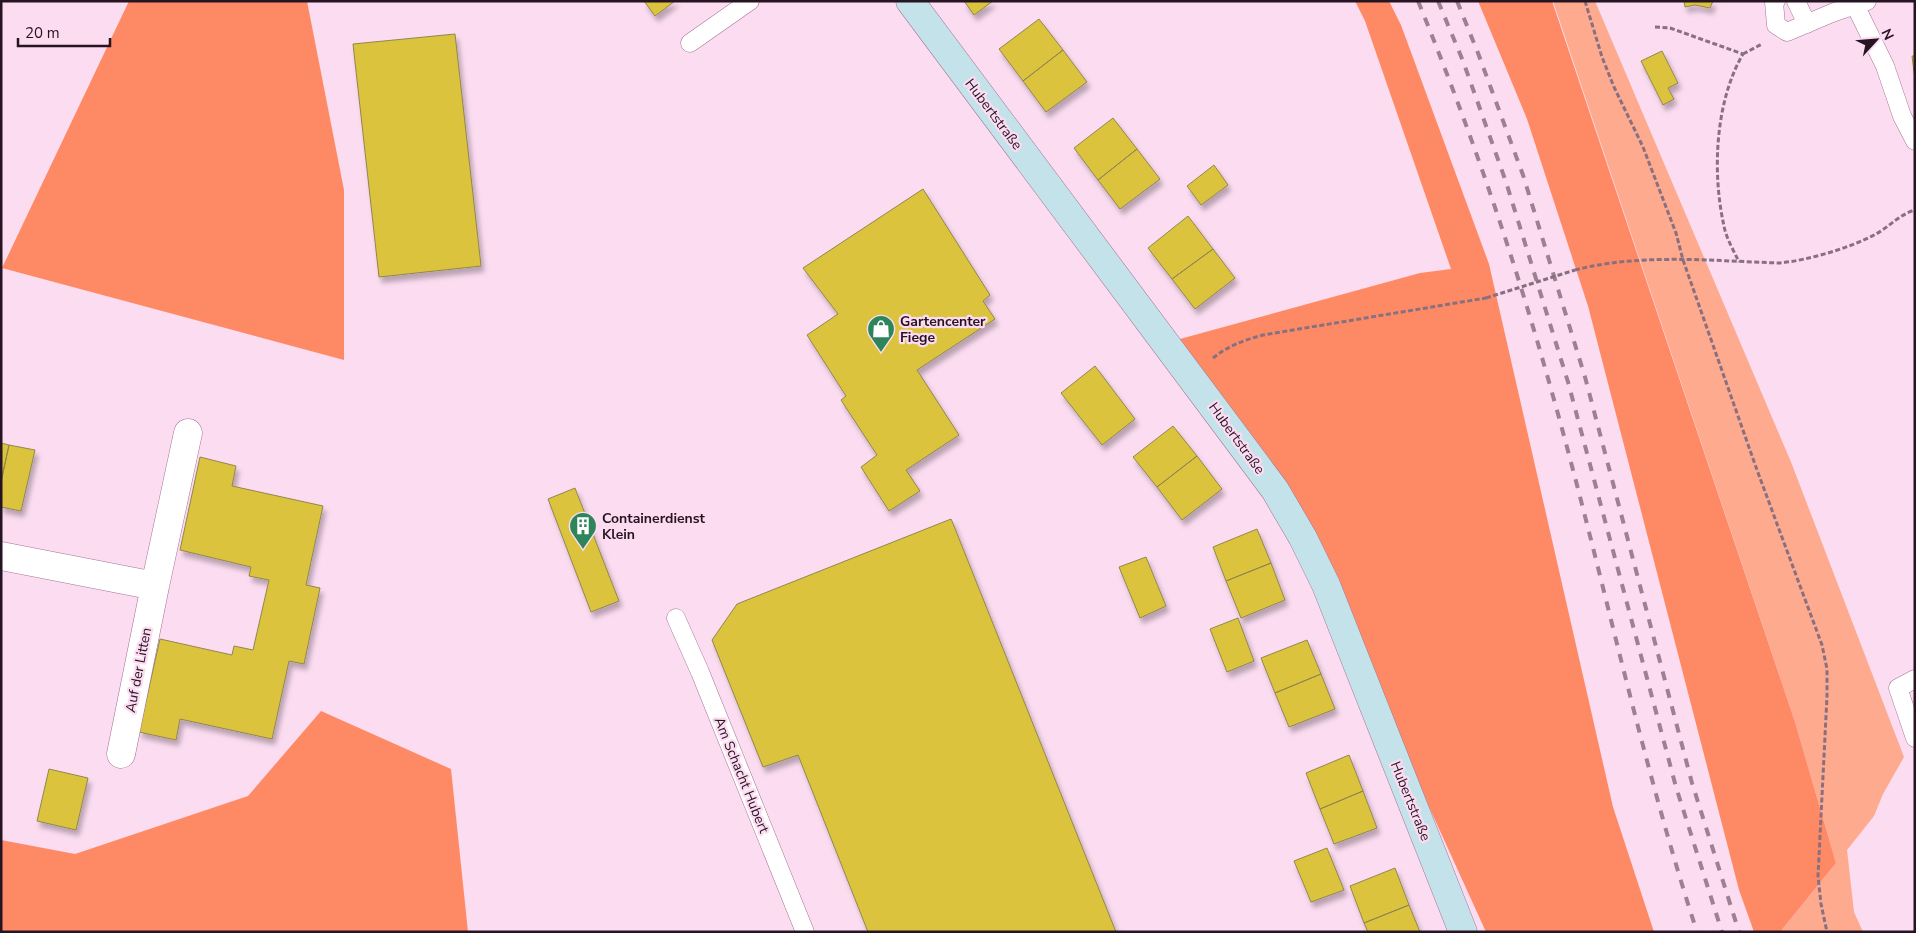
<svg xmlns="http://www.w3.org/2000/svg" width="1916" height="933" font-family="'Nunito Sans',sans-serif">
  <defs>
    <filter id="shadow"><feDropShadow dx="3" dy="5.5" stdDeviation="2.5" flood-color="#0004"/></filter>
  </defs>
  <rect width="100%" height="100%" fill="#fcdcf1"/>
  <path fill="#fdaa8f" d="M1553,1h42l196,461 113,295 -21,37 -9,22 -27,34 7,62 9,20h-83l56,-69 -41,-141z"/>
  <path fill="#fe8a65" d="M129,1h178l37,189v170l-342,-92z
    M1355,1h34l12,24 88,239 124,543 41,125h-168l-157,-345 -160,-245 251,-69 31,-4 -86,-248z
    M1478,1h74l243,721 41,141 -56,69h-26l-15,-42 -151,-584 -61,-187z
    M321,711l130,58 17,163h-467v-92l74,14 173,-58z"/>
  <path fill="#dbc33c" stroke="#918650" filter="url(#shadow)" d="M644,1h31l-20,15z
    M964,1h29l-19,14z
    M1684,1h29l-3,7 -15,-3 -10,2z
    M1039,19l24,31 -40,31 -24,-32z
    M455,34l26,232 -102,11 -26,-233z
    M1063,50l24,32 -41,30 -23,-31z
    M1662,51l16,32 -10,5 6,11 -11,6 -22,-44z
    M1912,56h3v23z
    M1113,118l24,31 -39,31 -24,-32z
    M1137,149l23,30 -40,30 -22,-29z
    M1214,165l14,20 -27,20 -14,-19z
    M923,189l67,106 -7,6 12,18 -78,51 42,65 -53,35 14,21 -31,20 -28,-44 16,-12 -36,-55 5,-4 -39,-61 31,-21 -35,-46z
    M1188,216l25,33 -41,30 -24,-31z
    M1213,249l22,29 -40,31 -23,-30z
    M1095,366l40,53 -33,26 -41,-52z
    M1173,426l24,30 -40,31 -24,-30z
    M1,443l8,2 -8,37z
    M9,445l26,5 -14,61 -20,-4v-25z
    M1197,456l25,33 -40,31 -25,-33z
    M200,457l36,9 -4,20 91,20 -17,79 14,3 -16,76 -15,-3 -17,78 -92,-20 -4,21 -37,-8 21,-93 72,16 2,-9 19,4 16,-70 -20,-4 2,-9 -71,-17z
    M575,488l44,113 -28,11 -43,-113z
    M951,519l1,2 164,411h-248l-70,-177 -35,12 -51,-127 25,-36z
    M1257,529l14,34 -45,18 -13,-34z
    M1146,557l20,49 -26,12 -21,-51z
    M1271,563l14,37 -44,18 -15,-37z
    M1238,618l16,43 -27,11 -17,-43z
    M1307,640l14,34 -46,19 -14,-35z
    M1321,674l14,35 -46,18 -14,-34z
    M1349,755l14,36 -43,18 -14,-36z
    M49,769l39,9 -12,52 -39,-9z
    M1363,791l14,37 -43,16 -14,-35z
    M1327,848l17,42 -33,12 -17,-41z
    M1395,868l14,37 -45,18 -14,-37z
    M1409,905l11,27h-52l-4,-9z"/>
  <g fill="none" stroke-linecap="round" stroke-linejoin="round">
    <defs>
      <path id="lane" d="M1776,1l-2,1 2,23 11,7 45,-19 35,-12
        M1796,1l11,23
        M1855,5l30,61 17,50 13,25
        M690,43l60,-42
        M676,618l24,54 105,260
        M1915,679l-17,9 17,50"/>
      <path id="street" d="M1,556l154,30 33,-153
        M121,754l34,-168"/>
      <path id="secondary" d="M910,1l365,489 28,48 23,47 137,347"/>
    </defs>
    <use href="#lane" stroke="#a47495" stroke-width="19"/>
    <use href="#street" stroke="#a47495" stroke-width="29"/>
    <use href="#secondary" stroke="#a47495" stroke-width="29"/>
    <path stroke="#897081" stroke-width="3" stroke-dasharray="5 2.5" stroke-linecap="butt" d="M1585,1l17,56 12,30 29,60 33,86 7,27 74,210 65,175 5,24v27l-9,180 3,28 6,28
      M1655,27l15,1 73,26c-28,48 -31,119 -19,172 2,12 10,25 15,36
      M1743,54l19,-10
      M1575,270c66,-17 137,-9 205,-7 29,-3 70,-15 96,-29 13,-7 24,-20 39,-24
      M1213,358c15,-12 31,-18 50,-23l223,-37"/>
    <use href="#lane" stroke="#fff" stroke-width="18"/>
    <use href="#street" stroke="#fff" stroke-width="28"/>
    <use href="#secondary" stroke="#c4e2ea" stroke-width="28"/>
    <path stroke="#9b8192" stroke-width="4" stroke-dasharray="9 9" stroke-linecap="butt" d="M1418,1c52,127 96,256 133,388 51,180 88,365 146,543
      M1438,1l25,60 43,121 62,200 108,405 46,145
      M1457,1l21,52 45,122 62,202 107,406 47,149"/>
    <path stroke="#897081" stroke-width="3" stroke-dasharray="5 2.5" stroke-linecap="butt" d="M1486,298l89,-28"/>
  </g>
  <defs>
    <symbol id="shop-pin" viewBox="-11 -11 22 30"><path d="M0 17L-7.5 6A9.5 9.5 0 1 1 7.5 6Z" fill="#2d865b" stroke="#fcdcf1"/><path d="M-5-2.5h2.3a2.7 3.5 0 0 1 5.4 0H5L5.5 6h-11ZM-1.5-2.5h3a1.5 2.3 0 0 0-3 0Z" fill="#fff"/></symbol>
    <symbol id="building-pin" viewBox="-11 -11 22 30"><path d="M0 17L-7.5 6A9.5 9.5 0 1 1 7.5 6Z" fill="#2d865b" stroke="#fcdcf1"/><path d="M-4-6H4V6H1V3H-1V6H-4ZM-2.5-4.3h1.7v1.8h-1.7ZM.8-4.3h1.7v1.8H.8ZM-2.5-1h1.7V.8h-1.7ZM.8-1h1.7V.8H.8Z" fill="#fff"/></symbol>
  </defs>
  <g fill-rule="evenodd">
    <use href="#shop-pin" x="865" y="313" width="32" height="43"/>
    <use href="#building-pin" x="567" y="510" width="32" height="43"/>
  </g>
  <g text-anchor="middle" stroke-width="4.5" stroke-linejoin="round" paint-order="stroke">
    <g font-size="14" fill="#271422" stroke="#fcdcf1">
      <text transform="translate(994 114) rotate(53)" y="5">Hubertstraße</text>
      <text transform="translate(1237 438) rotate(54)" y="5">Hubertstraße</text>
      <text transform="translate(138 670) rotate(-79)" y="5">Auf der Litten</text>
      <text transform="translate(742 775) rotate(68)" y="5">Am Schacht Hubert</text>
      <text transform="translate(1411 801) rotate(68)" y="5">Hubertstraße</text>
    </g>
    <g font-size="14" font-weight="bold" fill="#271422" stroke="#fcdcf1" text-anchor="start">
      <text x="900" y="326">Gartencenter<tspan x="900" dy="16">Fiege</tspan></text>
      <text x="602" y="523">Containerdienst<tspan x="602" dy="16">Klein</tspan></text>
    </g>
  </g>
  <rect width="1916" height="933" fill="none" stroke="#271422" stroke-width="5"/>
  <g transform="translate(1876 40) rotate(64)" stroke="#fcdcf1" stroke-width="4" paint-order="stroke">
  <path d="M0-4L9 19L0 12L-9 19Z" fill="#271422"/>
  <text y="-8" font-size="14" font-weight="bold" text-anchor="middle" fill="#271422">N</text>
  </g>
  <path d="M18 38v8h92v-8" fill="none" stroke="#271422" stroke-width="2.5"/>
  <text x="25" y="38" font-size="15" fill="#271422" stroke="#fcdcf1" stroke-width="4" paint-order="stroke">20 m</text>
</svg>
